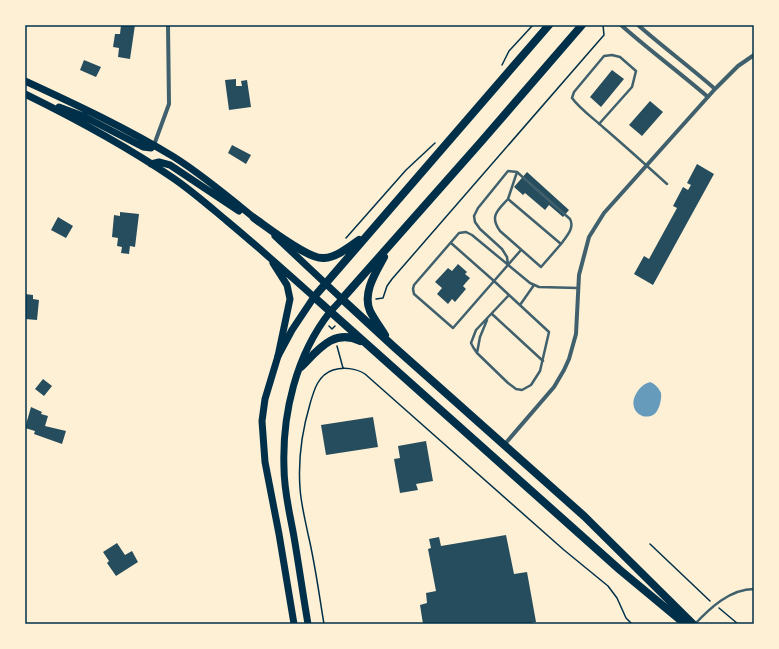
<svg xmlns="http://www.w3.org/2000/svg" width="779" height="649" font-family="'PT Sans Narrow',sans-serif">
  <rect width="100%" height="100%" fill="#fdf0d5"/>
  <path fill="#669bbc" d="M650,382c5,2 9,6 11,11 1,6 -2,19 -8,22 -12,6 -24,-6 -18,-19 3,-7 8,-12 15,-14z"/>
  <path fill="#264d5e" d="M121,25h14l-5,34 -12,-2 1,-9 -6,-1 2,-13h5z
    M84,60l17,7 -5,10 -16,-7z
    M612,70l12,9 -23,28 -11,-10z
    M236,79v7h6l-1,-5 6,-1 4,27 -22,3 -4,-30z
    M650,101l13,11 -21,24 -13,-11z
    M232,145l19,10 -5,9 -18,-11z
    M697,164l17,10 -61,111 -19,-11 10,-18 5,3 28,-51 -4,-2 10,-19 5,3 3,-5 -4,-2z
    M527,172l42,38 -6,7 -14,-12 -4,5 -20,-17 -2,2 -9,-8z
    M120,212l19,2 -4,33 -5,-1 -1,8 -8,-1 1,-6 -5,-1 1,-8 -6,-1 2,-22 6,1z
    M58,217l15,9 -7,12 -15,-8z
    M458,264l9,8 -2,2 5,4 -7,8 3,3 -11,13 -3,-3 -4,5 -11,-10 5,-6 -7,-6 13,-14 4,3z
    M25,294l8,1v4l6,1 -2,20 -12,-1z
    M43,379l9,7 -8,10 -9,-7z
    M31,407l11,5 -1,2 7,2 -3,10 21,5 -4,13 -28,-10 1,-3 -10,-3z
    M373,417l5,30 -52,8 -5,-30z
    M426,441l7,40 -17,3 2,6 -18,3 -6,-34 6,-1 -2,-12z
    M506,535l8,39 13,-2 9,50 -10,2h-103l-3,-19 7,-2 -1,-10 10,-2 -8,-42 3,-1 -2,-9 10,-2 2,9z
    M117,543l8,12 7,-4 6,11 -22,14 -9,-13 2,-2 -6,-9z"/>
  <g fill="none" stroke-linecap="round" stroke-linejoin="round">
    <path stroke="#003049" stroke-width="1.5" d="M502,65l7,-14 24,-26
      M346,238l60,-68 29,-27
      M376,299l7,-1 4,-12 5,-7 212,-244 -1,-10
      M329,326l3,3 3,-3
      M337,346l6,22
      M650,544l60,57
      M719,608l19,16
      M324,624c-5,-30 -9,-61 -16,-90 -3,-15 -7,-30 -8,-46 -2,-28 2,-57 10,-84 4,-14 8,-29 23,-34 10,-3 23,-2 32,4l199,176 44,36 9,12 9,20 6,6"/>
    <path stroke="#3f606c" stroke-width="2.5" d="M599,124l33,-37 4,-16 -16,-14 -8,-2 -8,1 -30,36 -2,6c8,11 21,20 32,30 21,18 42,37 63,56
      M508,199l53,45 -20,23 -41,-36c-11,-15 -2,-21 8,-32z
      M508,199l9,-27
      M451,243l43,38 -41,47 -39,-34 -1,-5 1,-4 45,-52 7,-1 6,3 58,48 9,4 39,1
      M508,265l-1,-8 -5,-8 -22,-20 -5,-7 -1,-6 4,-8 30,-37 9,1 53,47c5,9 -4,18 -9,25
      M509,295l40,37 -9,39 -9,14 -9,5 -6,-1 -8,-6 -31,-30 -4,-6 -2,-4 5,-13z
      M509,295l-15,-14 27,-31
      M520,305l14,-20
      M492,314l51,47
      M477,353l3,-16 7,-17
      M695,624c15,-16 35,-35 59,-35"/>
    <path stroke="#3f606c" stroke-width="4" d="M621,25c28,25 58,47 87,72
      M638,25c25,22 52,42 77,64
      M154,145l15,-41 -1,-79
      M504,445l50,-58 10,-17 5,-11 7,-25 3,-59 10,-38 15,-24 111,-124 23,-23 16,-11"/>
    <path stroke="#003049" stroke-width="7" d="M294,624l-15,-90 -14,-72 -3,-41 3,-22 13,-43 14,-26 22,-33
      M308,624c-5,-29 -9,-58 -14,-87 -4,-23 -10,-45 -10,-69 -2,-54 12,-113 46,-156"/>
    <path stroke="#003049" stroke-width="7" d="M25,81c50,23 101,47 149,76 30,19 57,42 84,64
      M25,94c51,25 101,52 148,84 19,13 36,28 54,43 30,25 58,50 87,76
      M59,107l24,9 60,31 8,1 3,-3
      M151,164l8,-2 11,3 69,46
      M275,236l67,63 -12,13
      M273,263l14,22 3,14 -12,57"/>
    <path stroke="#003049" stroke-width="8" d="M549,25l-235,272 306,273 65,54
      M582,25l-102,118 -138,156 51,47 191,170 109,108
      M254,218c13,9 55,42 70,40 13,-1 25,-11 35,-18
      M384,257c-8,15 -22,36 -14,54 4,8 10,16 15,24
      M301,367c17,-17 33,-39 59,-26"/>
  </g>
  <rect width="779" height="649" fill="none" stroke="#fdf0d5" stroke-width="52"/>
  <rect x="26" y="26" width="727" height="597" fill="none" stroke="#003049" stroke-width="1.5"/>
</svg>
